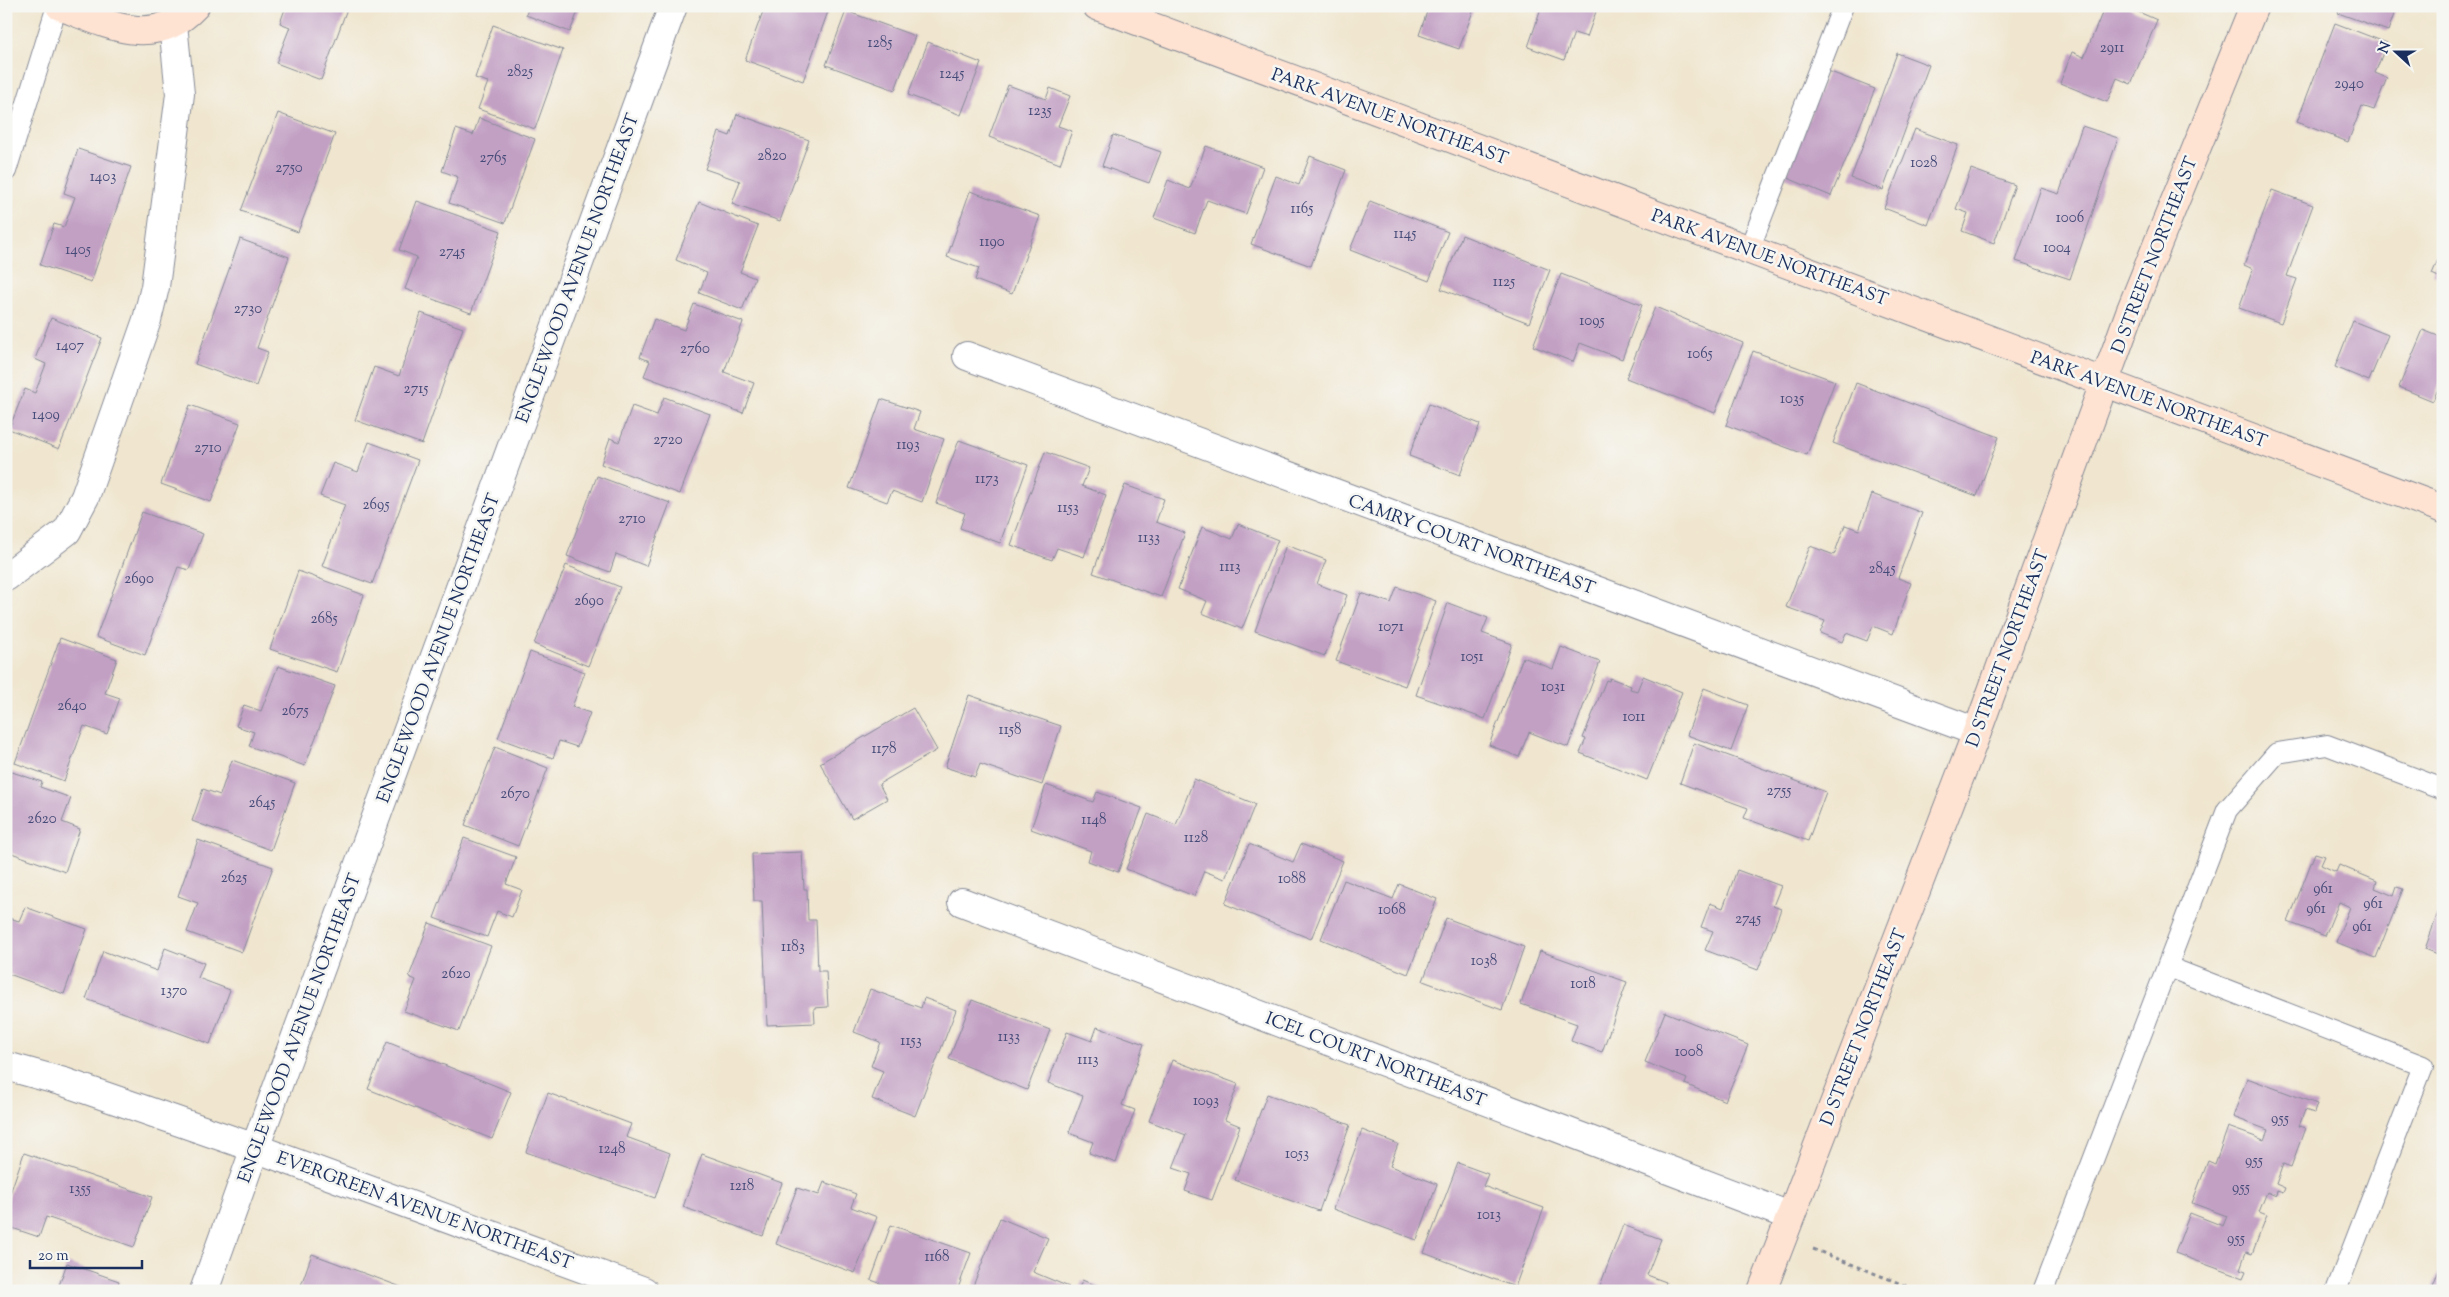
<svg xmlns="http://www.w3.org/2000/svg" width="2449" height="1297" font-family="'Sorts Mill Goudy',serif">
  <rect width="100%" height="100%" fill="#f6f6f2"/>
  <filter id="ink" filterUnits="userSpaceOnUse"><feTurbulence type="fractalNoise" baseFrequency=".02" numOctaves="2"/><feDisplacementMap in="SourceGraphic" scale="10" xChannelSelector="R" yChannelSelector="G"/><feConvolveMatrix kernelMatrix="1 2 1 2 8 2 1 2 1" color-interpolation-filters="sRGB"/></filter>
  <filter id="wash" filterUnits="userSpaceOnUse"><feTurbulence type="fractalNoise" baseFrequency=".0096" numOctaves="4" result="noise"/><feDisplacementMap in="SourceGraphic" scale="20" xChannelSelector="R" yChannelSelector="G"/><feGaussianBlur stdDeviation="1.12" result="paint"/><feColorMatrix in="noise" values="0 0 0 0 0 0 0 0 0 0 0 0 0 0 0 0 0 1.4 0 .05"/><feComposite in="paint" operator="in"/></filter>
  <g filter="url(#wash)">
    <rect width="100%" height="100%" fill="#f0e6cf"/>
    <g id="blocks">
      <path fill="#c2a0c4" d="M286,6h62l-27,74 -45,-17 14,-36 -10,-4z
        M529,6h51l-10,26 -44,-17z
        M765,6h65l-27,75 -58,-21z
        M1429,6h46l-16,43 -40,-14z
        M1542,6h56l-11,31 -13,-4 -10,27 -36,-13z
        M2105,6h20l32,14 -26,64 -14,-6 -10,24 -47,-19 12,-31 12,5z
        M2341,6h56l-9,25 -50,-18z
        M846,11l69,25 -20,54 -69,-25z
        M2335,23l52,20 -12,30 12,5 -13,32 -12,-4 -14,36 -51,-20z
        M493,25l70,25 -28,79 -57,-20 10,-27 -13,-4z
        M928,42l53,21 -20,52 -53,-20z
        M1897,53l32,12 -46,125 -32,-12z
        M1828,71l47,18 -44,107 -46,-19z
        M1008,85l38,14 4,-11 20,8 -12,30 14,5 -12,33 -71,-27z
        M278,113l57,21 -37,98 -57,-21z
        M737,114l72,26 -29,81 -48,-17 8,-23 -35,-12 14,-37 11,4z
        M479,118l56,21 -30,84 -56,-20 9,-26 -16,-6 14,-42 17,6z
        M2082,126l36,12 -48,141 -54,-18 25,-73 18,6z
        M1915,129l43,16 -30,80 -44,-17z
        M1113,135l48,17 -12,31 -47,-17z
        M1206,146l57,21 -17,47 -39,-14 -12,33 -41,-15 14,-38 22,9z
        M78,149l53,18 -40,115 -51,-17 14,-41 10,3 11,-30 -11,-4z
        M1310,156l36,14 -35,96 -60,-22 25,-68 23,9z
        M1971,169l44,16 -21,58 -32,-12 6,-18 -12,-4z
        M2272,190l41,15 -26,71 10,3 -16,44 -42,-15 14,-39 -9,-4z
        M970,191l70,25 -28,78 -37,-14 4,-12 -32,-11z
        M417,201l84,30 -30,82 -66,-24 12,-32 -18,-7z
        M1370,201l78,31 -19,49 -79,-31z
        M699,202l59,24 -18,46 15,6 -13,32 -43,-17 8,-20 -31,-13z
        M1462,235l88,35 -21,53 -88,-34z
        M240,239l49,18 -32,91 11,4 -12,34 -61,-22z
        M2443,248v31l-11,-5z
        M1561,274l81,31 -20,54 -42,-16 -7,19 -40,-16z
        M694,304l49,18 -19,50 30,11 -11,30 -99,-37 6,-15 -10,-4 14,-38 30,11z
        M1655,307l88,36 -28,70 -89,-35z
        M421,313l42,15 -41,116 -67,-24 19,-53 25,9z
        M51,318l51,20 -43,111 -50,-20 16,-40 10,4 11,-29 -11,-5z
        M2353,321l35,14 -19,46 -34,-14z
        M2423,330l20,8v39l-10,24 -34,-14z
        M1753,351l82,30 -28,74 -81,-30z
        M1856,383l143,54 -22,59 -144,-53z
        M664,397l46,17 -30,80 -79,-30 9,-26 9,4 13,-36 25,9z
        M881,399l39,13 -6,17 30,10 -22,63 -30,-11 -5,11 -38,-14z
        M1429,404l51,20 -20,51 -51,-19z
        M190,405l50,18 -29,79 -50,-18z
        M959,440l69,25 -28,78 -40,-15 5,-15 -29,-10z
        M369,442l49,18 -46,124 -50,-18 23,-61 -25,-9 13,-33 25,9z
        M1045,452l44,16 -7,18 24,9 -22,62 -27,-9 -5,12 -41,-15z
        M597,476l73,27 -24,63 -30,-12 -6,18 -43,-16z
        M1125,485l39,14 -8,23 29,11 -24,64 -68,-24z
        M1872,494l50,19 -24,65 13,5 -18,51 -20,-8 -6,15 -21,-8 -4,9 -22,-9 5,-12 -39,-14 24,-61 24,9 11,-30 14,5z
        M142,512l61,22 -14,36 -11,-3 -33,88 -49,-18z
        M1238,524l40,16 -36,89 -40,-16 5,-12 -29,-12 24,-62 30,12z
        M1286,545l40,15 -9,24 30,11 -22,61 -70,-25z
        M566,565l54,22 -32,79 -54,-22z
        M298,571l66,24 -27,77 -67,-23z
        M1397,587l39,14 -31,85 -69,-25 25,-68 30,10z
        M1448,603l40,15 -6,15 30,11 -27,75 -69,-24z
        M60,638l57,21 -12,34 15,5 -13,36 -23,-8 -20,55 -49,-18z
        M1561,647l39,15 -32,85 -39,-15 -10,25 -30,-12 34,-88 30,12z
        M530,652l55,20 -13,35 18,6 -13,34 -18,-6 -6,17 -55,-20z
        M278,666l57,20 -30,80 -56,-20 5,-14 -18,-6 8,-21 17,6z
        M1643,676l39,16 -35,88 -67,-27 6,-14 -3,-1 23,-58 3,1 1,-3 21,8 -1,3 7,2z
        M1704,688l44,17 -17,46 -44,-16z
        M969,695l92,31 -19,59 -62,-21 -5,13 -30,-10z
        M913,708l24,42 -58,34 8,15 -35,20 -32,-56z
        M1694,743l132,49 -18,49 -64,-23 4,-10 -68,-25z
        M495,747l53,21 -30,78 -53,-21z
        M232,760l63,23 -24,67 -79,-29 11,-32 17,6z
        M12,772l30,10 -2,5 31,11 -9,24 18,7 -15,43 -59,-21v-62z
        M1194,779l61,25 -30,75 -21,-8 -10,25 -68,-27 22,-55 28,11z
        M1046,785l47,17 4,-10 45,16 -24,64 -30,-11 3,-10 -60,-22z
        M464,838l52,19 -10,27 16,6 -10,27 -15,-6 -10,26 -53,-19z
        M198,840l75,27 -31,85 -55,-20 11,-29 -20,-7z
        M1249,844l44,18 8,-18 42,17 -32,78 -86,-35z
        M802,852l2,37h3l1,31h8l2,51h8l2,36 -14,1 1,15 -48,2 -5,-124h-8l-2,-47z
        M2315,853l10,3 -4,9 15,7 3,-7 38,16 -2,7 19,8 3,-9 6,2 -27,69 -40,-16 14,-35 -11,-5 -14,34 -37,-14z
        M1737,870l44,16 -8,20 8,3 -23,61 -53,-20 8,-19 -12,-4 9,-24 13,5z
        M1344,880l49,19 6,-15 38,15 -29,75 -87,-35z
        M2443,899v57l-18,-7z
        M25,907l62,22 -23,65 -58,-21v-56l13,4z
        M1446,918l78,29 -22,63 -79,-29z
        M429,923l62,23 -32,85 -55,-20 12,-31 -7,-3z
        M165,948l39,15 -6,15 32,12 -20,54 -124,-45 17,-48 54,20z
        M1540,951l87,31 -25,70 -31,-11 6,-17 -56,-20z
        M870,989l51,19 3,-10 32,12 -41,106 -43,-17 11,-28 -12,-5 9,-24 -26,-10z
        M972,1000l78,30 -23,60 -78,-31z
        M1665,1012l83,33 -23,56 -40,-17 2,-5 -42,-17z
        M1097,1027l47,17 -22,61 13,5 -19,53 -27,-10 4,-11 -24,-9 14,-37 -35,-13 19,-51 25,9z
        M387,1042l124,50 -19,47 -124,-50z
        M1172,1060l66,24 -13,36 15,6 -28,74 -27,-9 6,-17 -18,-6 13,-33 -37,-14z
        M2247,1078l70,26 -3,9 -9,-3 -6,16 6,2 -14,39 -8,-3 -7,20 9,4 -2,5 -6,-2 -1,5 -9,-4 -8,20 8,3 -15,39 -6,-2 -6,17 6,2 -3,7 -68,-25 15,-40 33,13 4,-10 -35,-13 16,-42 7,3 13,-37 36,13 4,-10 -35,-13z
        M548,1093l83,31 -5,13 44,16 -15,45 -129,-46z
        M1267,1094l83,31 -31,86 -84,-31z
        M1362,1130l36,14 -8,22 47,18 -20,56 -84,-31z
        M24,1153l128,44 -18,50 -88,-30 -7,20 -33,-11v-21z
        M702,1154l80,29 -19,53 -80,-29z
        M1458,1163l30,11 -5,12 61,22 -29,79 -91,-34z
        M824,1182l32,12 -5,13 26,10 -22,56 -79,-29 21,-56 22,7z
        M1000,1218l48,20 -15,34 36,15 -2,4h-96z
        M891,1225l80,28 -14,38h-55l-31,-11z
        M1623,1225l38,14 -14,36 19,7 -3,9h-65z
        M312,1254l100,37h-113z
        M2443,1260v31h-12z
        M67,1263l52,18 -3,10h-59z
        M1082,1280l28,11h-32z"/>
    </g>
  </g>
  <g filter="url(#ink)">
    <use href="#blocks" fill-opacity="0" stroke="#868a96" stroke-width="1"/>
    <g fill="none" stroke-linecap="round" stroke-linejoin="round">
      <defs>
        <path id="lane" d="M6,171l51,-165
          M1749,250l94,-244
          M2168,967l255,99 -87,225
          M2043,1291l184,-481 50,-57 50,-8 116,44"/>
        <path id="street" d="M967,356l1010,376
          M6,577l61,-46 18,-34 62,-177 8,-33 25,-193 -7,-70
          M962,902l828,314
          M6,1066l58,16 191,66 389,143
          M204,1291l51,-143 418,-1142"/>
        <path id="secondary" d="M60,6c47,18 94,44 135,0
          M1097,6l1346,503
          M1762,1291l215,-559 153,-420 124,-306"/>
      </defs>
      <use href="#lane" stroke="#868a96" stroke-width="22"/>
      <use href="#street" stroke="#868a96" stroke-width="30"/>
      <use href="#secondary" stroke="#868a96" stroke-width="30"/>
      <path stroke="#868a96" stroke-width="3" stroke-dasharray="4 4" stroke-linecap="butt" d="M1813,1249l106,42"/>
      <use href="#lane" stroke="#fff" stroke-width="20"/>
      <use href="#street" stroke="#fff" stroke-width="28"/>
      <use href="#secondary" stroke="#fee3d2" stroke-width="28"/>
    </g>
  </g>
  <g text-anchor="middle" stroke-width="5" stroke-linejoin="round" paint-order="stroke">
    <g font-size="15" fill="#454b78">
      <text x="880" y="47">1285</text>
      <text x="2112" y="52">2911</text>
      <text x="520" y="76">2825</text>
      <text x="952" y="78">1245</text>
      <text x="2349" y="88">2940</text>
      <text x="1040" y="115">1235</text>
      <text x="772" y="160">2820</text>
      <text x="493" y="162">2765</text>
      <text x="1924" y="167">1028</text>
      <text x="289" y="172">2750</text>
      <text x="103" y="181">1403</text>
      <text x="1302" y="213">1165</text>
      <text x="2070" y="222">1006</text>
      <text x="1405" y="238">1145</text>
      <text x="992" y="246">1190</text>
      <text x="2057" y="252">1004</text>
      <text x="78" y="254">1405</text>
      <text x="452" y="256">2745</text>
      <text x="1504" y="286">1125</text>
      <text x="248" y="313">2730</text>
      <text x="1592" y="325">1095</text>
      <text x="70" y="350">1407</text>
      <text x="695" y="353">2760</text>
      <text x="1700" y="358">1065</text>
      <text x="416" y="393">2715</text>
      <text x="1792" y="403">1035</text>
      <text x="46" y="419">1409</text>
      <text x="668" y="444">2720</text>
      <text x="908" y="449">1193</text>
      <text x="208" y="452">2710</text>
      <text x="987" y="483">1173</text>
      <text x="376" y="509">2695</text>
      <text x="1068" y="512">1153</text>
      <text x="632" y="523">2710</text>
      <text x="1149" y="542">1133</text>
      <text x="1230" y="571">1113</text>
      <text x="1882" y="573">2845</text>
      <text x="139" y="583">2690</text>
      <text x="589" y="605">2690</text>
      <text x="324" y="623">2685</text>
      <text x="1391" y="631">1071</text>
      <text x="1472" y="661">1051</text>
      <text x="1553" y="691">1031</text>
      <text x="72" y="710">2640</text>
      <text x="295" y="715">2675</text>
      <text x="1634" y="721">1011</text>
      <text x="1010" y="734">1158</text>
      <text x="884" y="753">1178</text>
      <text x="1779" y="795">2755</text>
      <text x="515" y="798">2670</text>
      <text x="262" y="807">2645</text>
      <text x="42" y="823">2620</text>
      <text x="1094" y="824">1148</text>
      <text x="1196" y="842">1128</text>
      <text x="234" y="882">2625</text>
      <text x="1292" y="883">1088</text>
      <text x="2323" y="893">961</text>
      <text x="2373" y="908">961</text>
      <text x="2316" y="913">961</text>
      <text x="1392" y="914">1068</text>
      <text x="1748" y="923">2745</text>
      <text x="2362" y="931">961</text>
      <text x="793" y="951">1183</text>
      <text x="1484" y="965">1038</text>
      <text x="456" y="978">2620</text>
      <text x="1583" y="988">1018</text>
      <text x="174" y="995">1370</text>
      <text x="1009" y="1041">1133</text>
      <text x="911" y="1045">1153</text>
      <text x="1689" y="1056">1008</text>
      <text x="1088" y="1064">1113</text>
      <text x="1206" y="1105">1093</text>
      <text x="2280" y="1123">955</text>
      <text x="612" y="1153">1248</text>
      <text x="1297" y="1158">1053</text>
      <text x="2254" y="1165">955</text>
      <text x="742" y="1190">1218</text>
      <text x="2241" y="1192">955</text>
      <text x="80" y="1193">1355</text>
      <text x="1489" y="1219">1013</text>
      <text x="2236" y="1243">955</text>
      <text x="937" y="1261">1168</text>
    </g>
    <g font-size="18" fill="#1b2f5e" stroke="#f6f6f2">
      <text transform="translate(1390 116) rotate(20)" y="6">PARK AVENUE NORTHEAST</text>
      <text transform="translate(2154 255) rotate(-69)" y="6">D STREET NORTHEAST</text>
      <text transform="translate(1770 257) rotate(20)" y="6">PARK AVENUE NORTHEAST</text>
      <text transform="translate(577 268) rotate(-70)" y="6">ENGLEWOOD AVENUE NORTHEAST</text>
      <text transform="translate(2149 399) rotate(20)" y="6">PARK AVENUE NORTHEAST</text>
      <text transform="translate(1472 544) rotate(20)" y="6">CAMRY COURT NORTHEAST</text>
      <text transform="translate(438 648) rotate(-70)" y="6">ENGLEWOOD AVENUE NORTHEAST</text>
      <text transform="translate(2007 648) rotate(-70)" y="6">D STREET NORTHEAST</text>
      <text transform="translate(1863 1027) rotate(-69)" y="6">D STREET NORTHEAST</text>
      <text transform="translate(299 1028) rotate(-70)" y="6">ENGLEWOOD AVENUE NORTHEAST</text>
      <text transform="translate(1376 1059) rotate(21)" y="6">ICEL COURT NORTHEAST</text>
      <text transform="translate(425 1210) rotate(20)" y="6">EVERGREEN AVENUE NORTHEAST</text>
    </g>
  </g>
  <rect width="2449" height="1297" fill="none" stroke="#f6f6f2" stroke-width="25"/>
  <g transform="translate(2396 52) rotate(291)" stroke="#f6f6f2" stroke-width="4" paint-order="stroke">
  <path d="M0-4L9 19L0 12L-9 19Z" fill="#1b2f5e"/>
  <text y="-8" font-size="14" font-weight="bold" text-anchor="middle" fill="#1b2f5e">N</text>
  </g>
  <path d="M30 1260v8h112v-8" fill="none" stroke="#1b2f5e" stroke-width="2.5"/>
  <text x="38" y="1260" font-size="15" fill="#1b2f5e" stroke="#f6f6f2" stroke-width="4" paint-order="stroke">20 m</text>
</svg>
